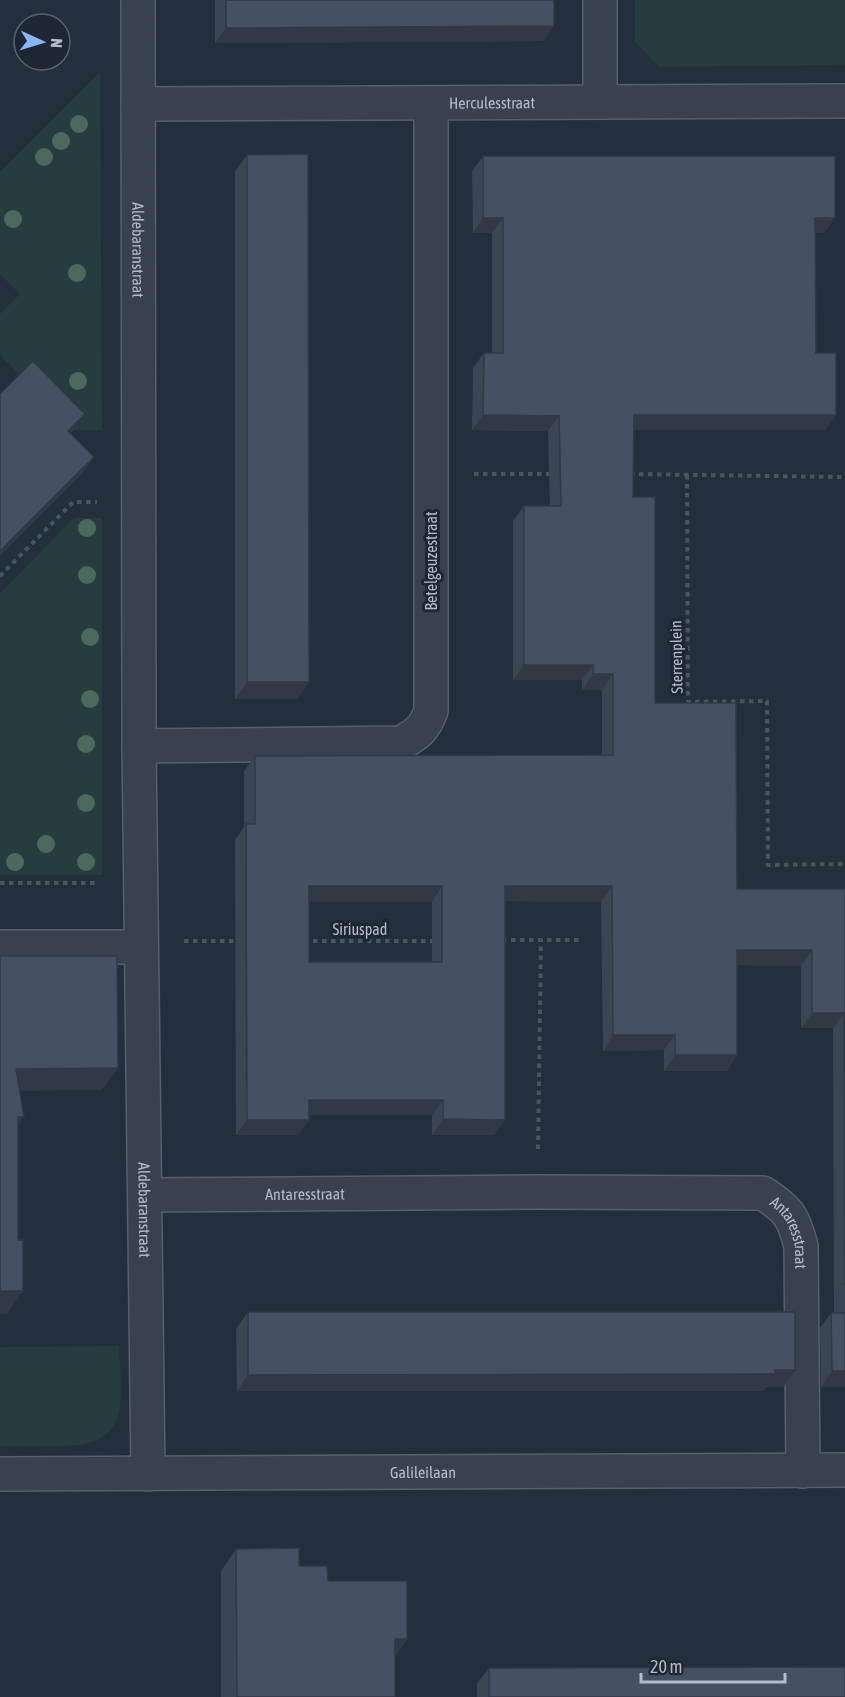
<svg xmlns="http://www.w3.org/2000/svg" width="845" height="1697" font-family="'Asap Condensed',sans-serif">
  <rect width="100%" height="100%" fill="#242f3e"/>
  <path fill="#263c3f" d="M635,0h210v65l-186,2 -24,-25z
    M100,72l2,358h-28l-74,-75v-41l20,-20 -20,-20v-102z
    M74,518h28v357h-102v-282z
    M119,1346c1,20 3,41 1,61 -6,40 -42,39 -73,39 -16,0 -31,0 -47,0v-99z"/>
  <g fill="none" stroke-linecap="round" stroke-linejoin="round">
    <defs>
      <g id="minor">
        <path id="s1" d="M138,0l1,746 9,728"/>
        <path d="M600,0v102"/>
        <path id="s2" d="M138,104l707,-3"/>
        <path d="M139,746l262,-3c17,-9 23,-14 30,-32v-608"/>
        <path d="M0,947h141"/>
        <path id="s3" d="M145,1195l392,-3 226,1c26,17 30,23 38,53l2,225"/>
        <path id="s4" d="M0,1474l845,-4"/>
      </g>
    </defs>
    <use href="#minor" stroke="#565f6c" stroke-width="36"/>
    <path stroke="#44595c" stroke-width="4" stroke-dasharray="4.5 4.5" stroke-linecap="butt" d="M474,474h79
      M630,474l215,3
      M687,475l1,227 79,-1 1,164 77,-1
      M0,576l73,-74h24
      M0,883h98
      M502,940h77
      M184,941h55
      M304,941h130
      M538,1149l3,-209"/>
    <use href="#minor" stroke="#38414e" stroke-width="33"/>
  </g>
  <g fill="#4b6a5d">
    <circle cx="79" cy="124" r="9"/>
    <circle cx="61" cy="141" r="9"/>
    <circle cx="44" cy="157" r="9"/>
    <circle cx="13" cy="219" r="9"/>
    <circle cx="77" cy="273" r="9"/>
    <circle cx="78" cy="381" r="9"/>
    <circle cx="87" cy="528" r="9"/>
    <circle cx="87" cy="575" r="9"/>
    <circle cx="90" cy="637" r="9"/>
    <circle cx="90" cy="699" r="9"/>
    <circle cx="86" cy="744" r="9"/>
    <circle cx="86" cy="803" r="9"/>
    <circle cx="46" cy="844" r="9"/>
    <circle cx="15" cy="862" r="9"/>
    <circle cx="86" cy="862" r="9"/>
  </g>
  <path fill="#3b4654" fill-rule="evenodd" d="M215,0h339l-10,41 -329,2z
    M247,155l62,527 -12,17h-62v-528z
    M483,156l341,77h-9l1,120 20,62 -11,15h-191l-1,67 22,206 82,186h108v498h-24l-1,-59 11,-15h3l-1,-285h-32v-62l-64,-1v90l-10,16h-63v-21l-61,1 -2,-149 -96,-1 -11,234h-62v-20h-123v5l-11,15h-62l-1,-295 9,-13v-56l11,-15 347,-1v-65h-20v-10h-69v-159l11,-15h26l-2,-75 -76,-1 1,-62 11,-15h8v-120h-19l-1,-62zM309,902h123v60h-123z
    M248,1312l547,58 -12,17h-17l-3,4h-526l-1,-62z
    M236,1549l63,17 29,15 79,58 -12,17v41h-174v-126z
    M489,1668l356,29h-368v-13z"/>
  <path fill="#303945" d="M554,26l-10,15 -329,2 11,-15z
    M483,218h20l-11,15h-19z
    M815,218h20l-11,15h-19z
    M85,414l-11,16 -17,17 11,-16z
    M483,415l76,1 -11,15 -76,-1z
    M634,415h202l-11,15h-202z
    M94,457l-11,16 -83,83v-5z
    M524,665h69l-11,15h-69z
    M593,674h20l-11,16h-20z
    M247,682h62l-12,17h-62z
    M309,886h133l-10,16h-134z
    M505,886h107l-11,16 -107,-1z
    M737,950h75l-11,16 -75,-1z
    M812,1013h32l-11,15h-32z
    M613,1035h62l-11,15 -61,1z
    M675,1055h62l-10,16h-63z
    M118,1068l-16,22 -102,1 16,-22z
    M309,1100h134l-11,15h-134z
    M18,1117h6l-16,23z
    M443,1119l62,1 -11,15h-62z
    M247,1120h62l-11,15h-62z
    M0,1291h23l-16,23h-7z
    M795,1370l-12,17h-17l-3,4h-526l11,-16z
    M832,1371h13v16h-24z
    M395,1639h12l-16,22z"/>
  <path fill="#455162" stroke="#303945" stroke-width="1.5" fill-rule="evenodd" d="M226,0h328v26l-328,2z
    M308,154l1,528h-62v-527z
    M483,156h352v62h-20l1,135h20v62h-202l-1,82h22v206h81l1,186h108v396l-1,-272h-32v-63h-75v105h-62v-20h-62l-1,-149h-107v234l-62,-1v-19h-134v20h-62l-1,-296h9v-68l358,-1v-81h-20v-9h-69v-159h37l-2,-90 -76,-1 1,-62h19v-135h-20zM309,886h133v76h-133z
    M33,361l52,53 -17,17 26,26 -94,94v-157z
    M0,956h117l1,112 -102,1 8,48h-6v123h5v51h-23z
    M248,1312h547v58h-20v4l-527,1z
    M831,1313h14v58h-13z
    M299,1548v18h28l1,15h79v58h-12v58h-158l-1,-148z
    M845,1667v30h-356v-29z"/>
  <g text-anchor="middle" stroke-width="6" stroke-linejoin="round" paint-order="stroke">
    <g font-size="16" fill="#b4bcc9" stroke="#1d2633">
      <text dy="6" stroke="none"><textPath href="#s2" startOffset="354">Herculesstraat</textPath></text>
      <text dy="6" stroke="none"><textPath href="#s1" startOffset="250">Aldebaranstraat</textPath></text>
      <text transform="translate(431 561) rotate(-90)" y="6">Betelgeuzestraat</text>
      <text transform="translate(676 657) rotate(-91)" y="6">Sterrenplein</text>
      <text x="360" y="935">Siriuspad</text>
      <text dy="6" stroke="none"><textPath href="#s3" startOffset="160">Antaresstraat</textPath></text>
      <text dy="6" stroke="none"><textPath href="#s1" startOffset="1210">Aldebaranstraat</textPath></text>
      <text dy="6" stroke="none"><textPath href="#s3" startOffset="669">Antaresstraat</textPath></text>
      <text dy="6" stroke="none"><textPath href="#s4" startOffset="423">Galileilaan</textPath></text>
    </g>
  </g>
  <g transform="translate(42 42) rotate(94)"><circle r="28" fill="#1d2633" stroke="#59626f" stroke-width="1.5"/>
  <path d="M0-4.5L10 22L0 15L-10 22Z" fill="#8ab4f8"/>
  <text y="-9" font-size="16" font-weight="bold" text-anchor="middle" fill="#b4bcc9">N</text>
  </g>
  <path d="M641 1673v9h144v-9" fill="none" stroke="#b4bcc9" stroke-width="3"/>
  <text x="650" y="1673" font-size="18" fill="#b4bcc9" stroke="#1d2633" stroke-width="4.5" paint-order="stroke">20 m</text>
</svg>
